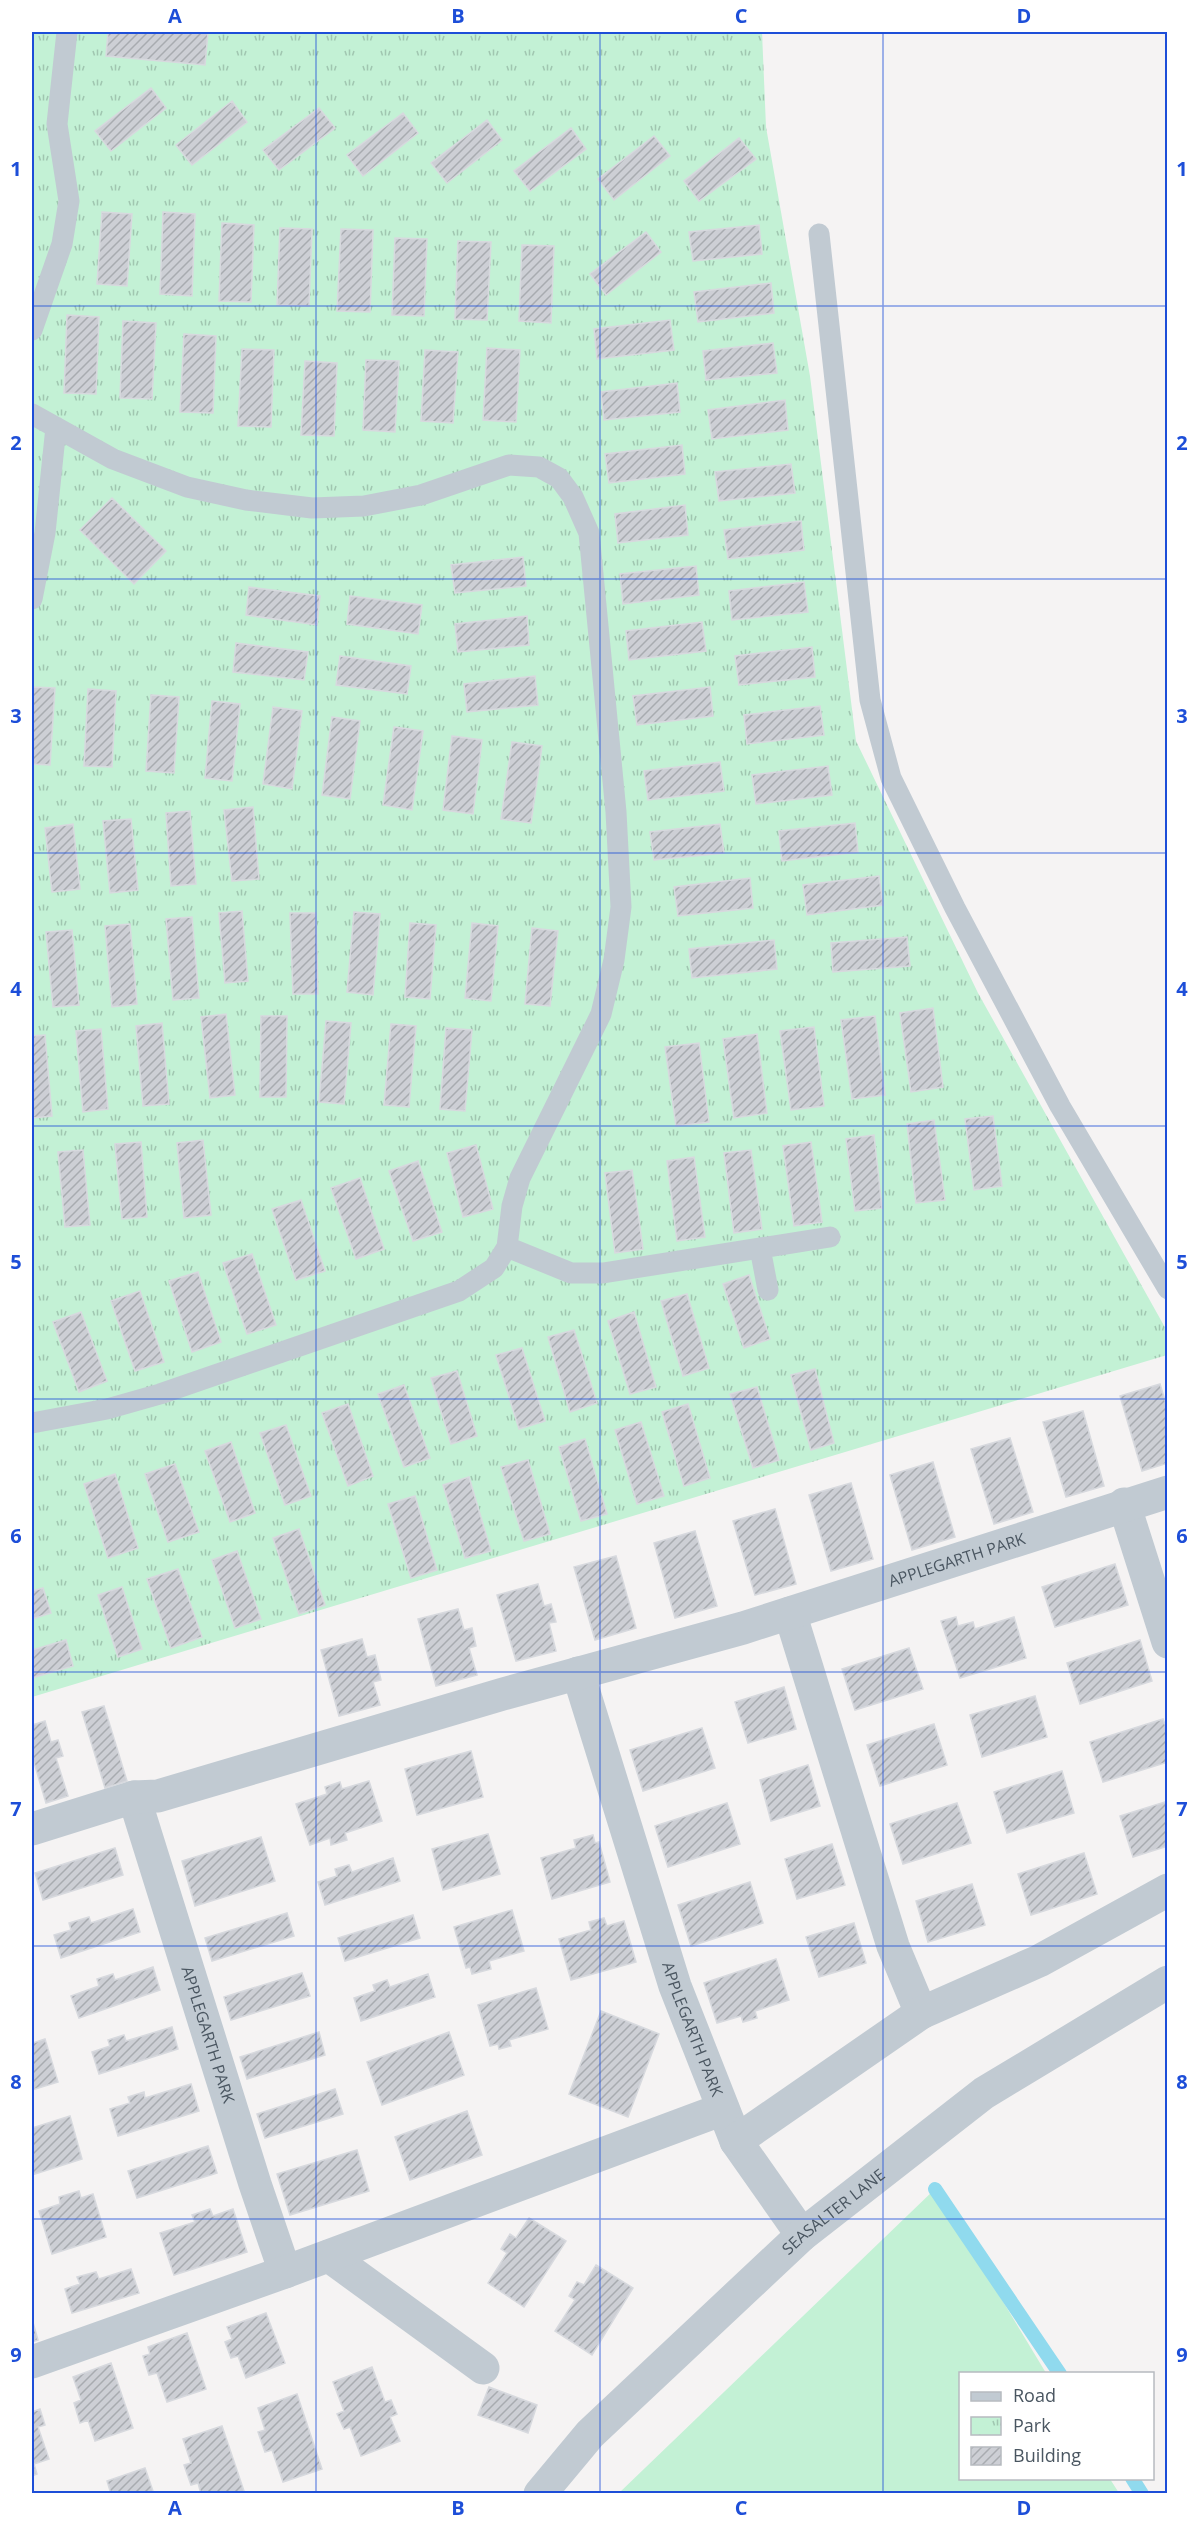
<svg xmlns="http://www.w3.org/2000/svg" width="1199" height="2525" font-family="'Open Sans',sans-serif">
  <defs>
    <pattern id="park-tufts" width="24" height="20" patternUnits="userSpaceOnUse" patternTransform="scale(1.5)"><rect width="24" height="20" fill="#c3f1d5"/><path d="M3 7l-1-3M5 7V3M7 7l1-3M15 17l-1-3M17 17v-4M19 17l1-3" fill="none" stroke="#a0c6b0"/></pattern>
    <pattern id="building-hatch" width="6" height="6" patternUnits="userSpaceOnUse" patternTransform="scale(1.5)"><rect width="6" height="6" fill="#cdcfd5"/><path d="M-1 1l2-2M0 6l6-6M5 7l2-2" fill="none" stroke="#a8abb0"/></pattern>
  </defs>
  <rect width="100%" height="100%" fill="#f5f3f3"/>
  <path fill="#c3f1d5" d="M935,2189l111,184 -86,1v104l150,1 9,14h-500z"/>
  <path fill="url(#park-tufts)" d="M32,32h730l4,95 44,249 46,365 122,252 189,338v24l-1135,342z"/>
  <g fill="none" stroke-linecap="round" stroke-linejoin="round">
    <path stroke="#90daee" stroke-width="14" d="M935,2189l125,185
      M1132,2478l10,16"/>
  </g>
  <path fill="url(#building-hatch)" stroke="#d7d9de" stroke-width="1.5" d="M108,32h100l-3,33 -99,-9z
    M151,88l15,20 -55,43 -16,-20z
    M232,101l15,21 -55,43 -16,-20z
    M319,108l16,20 -56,42 -16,-20z
    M403,113l15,20 -55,43 -16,-21z
    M487,120l15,20 -55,43 -16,-20z
    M571,128l15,21 -56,42 -16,-20z
    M654,136l16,20 -56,44 -16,-21z
    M739,138l17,21 -57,42 -15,-20z
    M102,212l30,2 -5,72 -30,-2z
    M163,212l32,2 -3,82 -32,-2z
    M222,223l32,2 -3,77 -32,-1z
    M759,225l3,29 -69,7 -4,-29z
    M280,228l32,1 -3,77 -32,-1z
    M341,229l32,1 -3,82 -33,-1z
    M646,232l15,20 -55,43 -16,-21z
    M395,238l32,1 -3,77 -32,-1z
    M458,241l33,1 -4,78 -32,-1z
    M522,245l32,1 -3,77 -32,-2z
    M771,283l3,30 -76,9 -4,-30z
    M67,315l32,2 -3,77 -32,-1z
    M670,320l4,30 -77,9 -3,-30z
    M123,321l33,2 -4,76 -32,-1z
    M184,334l32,2 -3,77 -33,-1z
    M773,343l4,30 -71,7 -3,-29z
    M487,348l33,2 -4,72 -33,-2z
    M242,349l32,1 -3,77 -33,-1z
    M425,350l33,2 -5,71 -32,-2z
    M366,360l33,1 -4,71 -32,-2z
    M305,361l32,2 -3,73 -33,-1z
    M677,383l3,29 -76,8 -3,-28z
    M785,400l3,30 -76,9 -4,-29z
    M682,445l3,29 -76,9 -4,-29z
    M791,464l4,29 -76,8 -4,-29z
    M112,498l54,53 -32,33 -54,-54z
    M685,505l3,30 -70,8 -3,-29z
    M801,521l3,29 -76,9 -4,-29z
    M523,557l3,29 -71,7 -4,-28z
    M696,566l3,29 -76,9 -3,-30z
    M804,582l4,30 -76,8 -3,-29z
    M249,587l71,9 -3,29 -71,-10z
    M350,596l72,9 -4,29 -71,-10z
    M527,616l2,29 -71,7 -3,-28z
    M702,622l4,29 -77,9 -3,-29z
    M236,643l72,9 -4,28 -71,-8z
    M812,647l3,30 -76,8 -4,-29z
    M340,656l71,10 -4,28 -71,-9z
    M535,676l3,29 -71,7 -3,-28z
    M32,687l23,1 -5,77 -18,-1z
    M710,687l3,29 -76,9 -4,-29z
    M88,689l28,2 -4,76 -28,-1z
    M151,695l28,2 -5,76 -28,-2z
    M212,701l28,3 -8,77 -27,-3z
    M820,706l4,29 -77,9 -3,-29z
    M273,707l29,4 -10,78 -29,-5z
    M332,717l28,4 -10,78 -28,-4z
    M394,727l29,4 -11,79 -29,-5z
    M452,736l30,4 -9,74 -30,-4z
    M512,742l30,4 -11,77 -30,-4z
    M720,762l4,29 -76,9 -4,-29z
    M828,766l4,29 -76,9 -4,-29z
    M253,807l6,72 -27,2 -8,-71z
    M190,811l6,73 -25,2 -5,-73z
    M131,819l7,71 -28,3 -7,-72z
    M855,823l3,29 -76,9 -3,-30z
    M73,824l7,65 -28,3 -7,-64z
    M720,824l4,29 -70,7 -4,-28z
    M879,876l4,29 -76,10 -4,-30z
    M750,878l3,30 -75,8 -4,-29z
    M242,911l6,70 -23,2 -6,-70z
    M354,912l26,2 -7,81 -26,-3z
    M290,913h26l2,81h-25z
    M192,917l7,81 -26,2 -7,-81z
    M410,923l26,2 -6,74 -25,-2z
    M472,923l26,3 -7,75 -26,-3z
    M130,924l7,80 -25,3 -7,-81z
    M532,928l26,3 -8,75 -25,-2z
    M72,930l7,75 -26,2 -7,-75z
    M907,937l3,29 -77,6 -2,-29z
    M774,940l3,29 -85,9 -3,-29z
    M933,1008l10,79 -32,5 -11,-79z
    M226,1014l9,81 -25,3 -9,-81z
    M261,1016h26l-1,81h-26z
    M875,1016l10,79 -33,4 -11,-79z
    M326,1021l25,2 -7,81 -25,-2z
    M162,1023l7,81 -26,2 -7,-80z
    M391,1024l25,2 -7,81 -25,-2z
    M814,1027l10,79 -33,4 -11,-79z
    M446,1028l26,2 -7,81 -25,-2z
    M101,1029l7,80 -25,3 -7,-81z
    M757,1034l10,79 -33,5 -11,-79z
    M45,1035l7,81 -20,2v-82z
    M699,1043l10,79 -33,4 -11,-79z
    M993,1116l9,70 -28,4 -9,-71z
    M934,1120l11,80 -29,3 -9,-79z
    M874,1135l8,73 -27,3 -9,-72z
    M203,1140l8,75 -27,3 -7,-75z
    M141,1142l6,75 -25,2 -7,-75z
    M811,1142l11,80 -28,4 -11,-80z
    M476,1145l17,64 -30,8 -16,-64z
    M83,1150l7,75 -25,2 -7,-75z
    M751,1150l11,79 -28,4 -10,-80z
    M694,1157l11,80 -28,4 -10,-80z
    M418,1161l24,71 -29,9 -24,-70z
    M632,1170l11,79 -28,4 -10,-80z
    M360,1178l24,71 -28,10 -25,-71z
    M301,1200l24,71 -29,9 -24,-71z
    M252,1254l24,71 -29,9 -24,-71z
    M198,1272l23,70 -29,10 -23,-71z
    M749,1275l21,64 -26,9 -21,-64z
    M140,1291l24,71 -29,9 -24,-70z
    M687,1294l22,74 -26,8 -22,-75z
    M81,1312l26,69 -28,11 -26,-70z
    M634,1312l22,75 -26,7 -22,-73z
    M574,1330l23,73 -27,9 -22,-75z
    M522,1348l23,73 -26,8 -23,-74z
    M815,1369l19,74 -23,7 -20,-75z
    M457,1371l20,65 -26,8 -20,-66z
    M1160,1384l8,26v53l-26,8 -22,-75z
    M404,1385l26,73 -26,9 -26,-73z
    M757,1387l22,73 -26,8 -23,-74z
    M348,1404l25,72 -25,10 -26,-73z
    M688,1404l22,74 -26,8 -22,-74z
    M1083,1411l21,75 -38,11 -23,-75z
    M641,1422l23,74 -27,8 -22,-74z
    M286,1425l25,71 -26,9 -25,-72z
    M1010,1438l23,74 -39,12 -23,-75z
    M585,1439l22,75 -26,7 -22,-74z
    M231,1442l24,71 -25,9 -25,-71z
    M528,1460l22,74 -26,7 -23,-74z
    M933,1462l22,75 -43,13 -22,-75z
    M175,1464l24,68 -31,10 -23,-68z
    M115,1474l23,74 -30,10 -24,-74z
    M469,1477l22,74 -26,7 -22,-73z
    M851,1483l22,76 -42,12 -22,-76z
    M415,1496l22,74 -26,8 -23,-74z
    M775,1509l21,75 -41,11 -22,-74z
    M299,1529l26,76 -26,9 -26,-76z
    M695,1531l22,75 -42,12 -21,-75z
    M237,1551l24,68 -26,9 -23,-68z
    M616,1556l20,72 -41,12 -21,-73z
    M1115,1564l13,41 -73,22 -13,-40z
    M178,1569l24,68 -31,11 -24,-69z
    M538,1584l6,22 7,-2 5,18 -7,1 7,28 -40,10 -19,-66z
    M122,1587l20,62 -24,8 -20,-62z
    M43,1588l8,25 -19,6v-28z
    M458,1609l6,21 8,-2 4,18 -7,2 8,27 -41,11 -18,-67z
    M956,1617l2,9 15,-4 2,7 39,-12 12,41 -66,20 -19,-57z
    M362,1639l5,18 8,-2 6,25 -8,2 7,23 -41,11 -18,-66z
    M66,1640l7,26 -41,12v-28z
    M1140,1640l12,41 -72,23 -13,-41z
    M909,1648l14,41 -68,21 -13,-41z
    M784,1687l12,42 -48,14 -13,-41z
    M1035,1696l12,41 -65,20 -12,-42z
    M104,1706l23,75 -22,7 -23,-76z
    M1163,1719l5,13v30l-65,20 -13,-40z
    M45,1721l6,21 7,-2 5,16 -7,2 12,38 -22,7 -14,-47v-31z
    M934,1724l13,41 -67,21 -13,-41z
    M702,1728l13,40 -72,23 -13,-41z
    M471,1751l12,46 -66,18 -12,-46z
    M808,1765l12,41 -49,15 -11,-41z
    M1062,1771l12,42 -67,20 -13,-41z
    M369,1781l13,40 -37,12 2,7 -16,5 -1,-7 -20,7 -14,-41 31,-10 -2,-7 15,-5 2,7z
    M1168,1801v45l-35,11 -13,-41z
    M727,1803l13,41 -72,23 -13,-41z
    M957,1803l14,40 -68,21 -13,-40z
    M488,1834l12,40 -57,16 -11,-41z
    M593,1835l2,8 4,-1 11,40 -58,17 -11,-41 35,-10 -2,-8z
    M261,1837l14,44 -80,25 -13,-45z
    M832,1844l13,41 -48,14 -12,-40z
    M115,1848l8,27 -80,25 -8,-27z
    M1084,1853l13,41 -66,21 -13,-41z
    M393,1858l7,23 -75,24 -7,-23 19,-6 -2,-7 14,-4 3,7z
    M750,1882l13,41 -72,23 -13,-41z
    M972,1884l13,41 -57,17 -12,-41z
    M133,1909l7,23 -79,26 -7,-23 17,-5 -2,-7 20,-6 2,6z
    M512,1910l12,41 -35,10 2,8 -19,5 -2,-7 -4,1 -12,-41z
    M287,1913l7,23 -82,25 -7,-23z
    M413,1915l7,23 -75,23 -7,-23z
    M604,1918l3,8 17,-5 12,41 -65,18 -12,-41 32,-9 -2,-8z
    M854,1923l12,40 -47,14 -13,-40z
    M776,1959l13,41 -34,11 2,7 -14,4 -2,-6 -24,7 -13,-40z
    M153,1967l7,23 -81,28 -8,-22 28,-10 -2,-7 16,-5 2,6z
    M302,1973l8,23 -79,24 -7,-23z
    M428,1974l7,23 -74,24 -7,-23 21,-7 -2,-6 14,-5 3,7z
    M536,1988l12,41 -39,11 2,6 -12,3 -1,-5 -8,2 -12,-41z
    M601,2011l58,23 -31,83 -59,-23z
    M172,2027l6,22 -79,25 -7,-22 18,-6 -2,-6 16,-5 2,6z
    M319,2032l6,23 -78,24 -7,-22z
    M449,2032l15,43 -82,30 -15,-43z
    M32,2037l1,6 12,-4 13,43 -26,8z
    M191,2084l8,27 -81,25 -8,-27 20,-6 -2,-6 16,-5 1,6z
    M335,2089l8,25 -78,24 -8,-24z
    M467,2111l15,44 -72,25 -15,-43z
    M70,2116l12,43 -50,16v-47z
    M208,2146l9,27 -80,25 -9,-27z
    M357,2150l12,41 -79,24 -13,-41z
    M79,2191l2,7 12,-4 13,43 -54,17 -13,-43 21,-7 -1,-7z
    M210,2209l3,7 20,-7 14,43 -73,23 -14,-42 35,-11 -3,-7z
    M529,2218l37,23 -42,66 -36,-24 19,-30 -6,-4 9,-15 6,4z
    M596,2265l37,23 -41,67 -37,-24 20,-31 -6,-4 8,-14 7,3z
    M131,2269l8,24 -67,20 -7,-24 15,-5 -3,-7 19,-5 3,7z
    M266,2313l19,50 -39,15 -8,-22 -7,2 -6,-16 7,-3 -5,-12z
    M32,2319l6,21 -6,2z
    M187,2333l19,56 -39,13 -10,-29 -8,2 -6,-19 7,-2 -2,-7z
    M111,2363l22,65 -38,13 -7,-21 -8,3 -6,-20 7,-3 -8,-23z
    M372,2367l13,35 6,-2 6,14 -7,3 10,24 -39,15 -11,-29 -6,2 -7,-15 7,-3 -11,-29z
    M489,2387l48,18 -9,28 -50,-18z
    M297,2394l25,75 -39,13 -11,-32 -7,2 -7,-20 7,-2 -7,-22z
    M40,2409l5,16 -7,2 11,32 -15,5 3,10 -5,2v-64z
    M222,2426l23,68h-44l-3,-11 -7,2 -7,-20 7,-2 -8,-24z
    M145,2468l9,26h-43l-4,-13z"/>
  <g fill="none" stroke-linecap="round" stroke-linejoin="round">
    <path stroke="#c1cad2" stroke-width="21" d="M819,234l51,466 21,78 64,130 105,198 108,183
      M32,330l30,-86 7,-43 -12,-77 10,-92
      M32,414l81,45 74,28 59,13 66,8 52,-2 57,-11 88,-30 30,2 20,11 14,19 16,36 27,279 5,95 -7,53 -13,54 -81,164 -8,28 -5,41 -13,21 -35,23 -299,103 -53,15 -75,14
      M32,599l13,-66 11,-106
      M507,1247l64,26h32l227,-36
      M760,1248l8,42"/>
    <g stroke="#c1cad2" stroke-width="33">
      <path d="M1124,1504l44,138"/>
      <path d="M790,1613l103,333 28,67"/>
      <path id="s1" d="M578,1673l97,313 61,155 66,94"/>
      <path id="s2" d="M134,1797l121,387 30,88"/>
      <path id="s3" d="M32,1829l102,-32 24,-1 345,-102 240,-66 425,-136"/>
      <path d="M736,2141l185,-128 118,-52 129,-71"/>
      <path d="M329,2256l154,112"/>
      <path d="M32,2362l253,-90 438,-163"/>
      <path id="s4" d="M540,2494l50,-60 212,-199 182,-142 184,-111"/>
    </g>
  </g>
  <path fill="none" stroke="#1d4ed8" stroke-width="1.5" stroke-opacity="0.55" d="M316,32v2462M600,32v2462M883,32v2462M32,306h1136M32,579h1136M32,853h1136M32,1126h1136M32,1399h1136M32,1672h1136M32,1946h1136M32,2219h1136"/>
  <g text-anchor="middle" stroke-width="5" stroke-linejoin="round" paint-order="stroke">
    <g font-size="16" fill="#4a5661" stroke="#fff">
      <text dy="6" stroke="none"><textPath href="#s3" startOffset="964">APPLEGARTH PARK</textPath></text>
      <text dy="6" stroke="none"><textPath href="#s1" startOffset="374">APPLEGARTH PARK</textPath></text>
      <text dy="6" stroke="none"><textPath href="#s2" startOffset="249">APPLEGARTH PARK</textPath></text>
      <text dy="6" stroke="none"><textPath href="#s4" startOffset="408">SEASALTER LANE</textPath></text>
    </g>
  </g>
  <rect width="1199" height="2525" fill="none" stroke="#ffffff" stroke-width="66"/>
  <rect x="959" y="2372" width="195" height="108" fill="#ffffff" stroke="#b7bbc0" stroke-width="1.5"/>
  <rect x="971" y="2392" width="30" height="9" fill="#c1cad2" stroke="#b7bbc0" stroke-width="1.5"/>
  <text x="1013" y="2402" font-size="18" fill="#4a5661">Road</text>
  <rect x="971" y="2417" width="30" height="18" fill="url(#park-tufts)" stroke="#b7bbc0" stroke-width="1.5"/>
  <text x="1013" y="2432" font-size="18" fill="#4a5661">Park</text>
  <rect x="971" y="2447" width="30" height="18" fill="url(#building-hatch)" stroke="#b7bbc0" stroke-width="1.5"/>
  <text x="1013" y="2462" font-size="18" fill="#4a5661">Building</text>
  <rect x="33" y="33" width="1133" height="2459" fill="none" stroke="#1d4ed8" stroke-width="2"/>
  <g font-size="20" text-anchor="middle" font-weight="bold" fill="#1d4ed8">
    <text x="175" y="23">A</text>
    <text x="458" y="23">B</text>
    <text x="741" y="23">C</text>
    <text x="1024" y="23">D</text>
    <text x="16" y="176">1</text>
    <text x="1182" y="176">1</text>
    <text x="16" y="450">2</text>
    <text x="1182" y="450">2</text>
    <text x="16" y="723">3</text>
    <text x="1182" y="723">3</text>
    <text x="16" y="996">4</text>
    <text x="1182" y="996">4</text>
    <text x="16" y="1269">5</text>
    <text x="1182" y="1269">5</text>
    <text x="16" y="1543">6</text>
    <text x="1182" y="1543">6</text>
    <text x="16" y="1816">7</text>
    <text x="1182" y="1816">7</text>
    <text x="16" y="2089">8</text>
    <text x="1182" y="2089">8</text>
    <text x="16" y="2362">9</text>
    <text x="1182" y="2362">9</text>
    <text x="175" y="2515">A</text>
    <text x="458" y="2515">B</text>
    <text x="741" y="2515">C</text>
    <text x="1024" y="2515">D</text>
  </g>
</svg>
